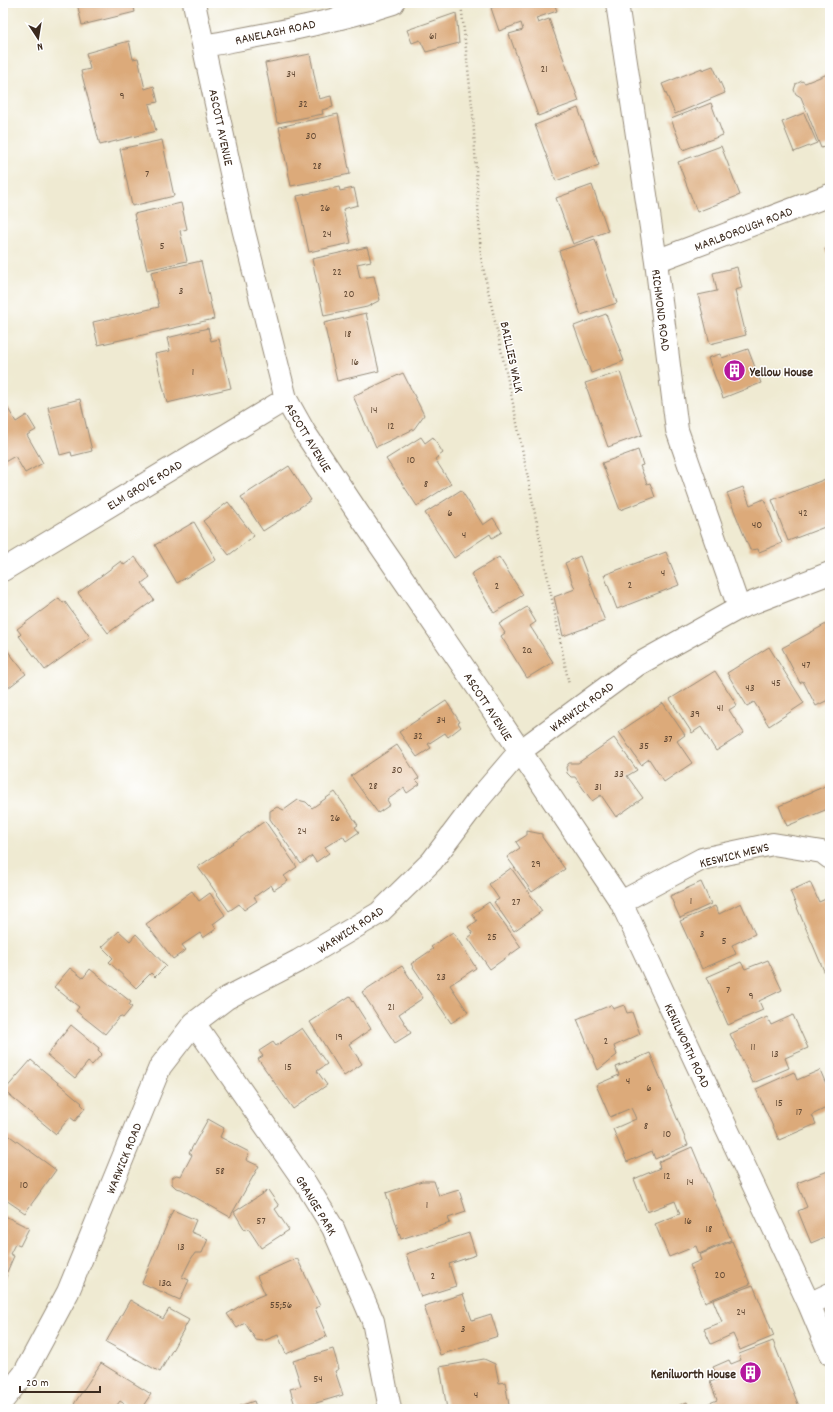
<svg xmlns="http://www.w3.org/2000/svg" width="833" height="1412" font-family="Dekko,sans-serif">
  <rect width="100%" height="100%" fill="#fff"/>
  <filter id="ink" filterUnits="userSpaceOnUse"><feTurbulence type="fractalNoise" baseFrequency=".025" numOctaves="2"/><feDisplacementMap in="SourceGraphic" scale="8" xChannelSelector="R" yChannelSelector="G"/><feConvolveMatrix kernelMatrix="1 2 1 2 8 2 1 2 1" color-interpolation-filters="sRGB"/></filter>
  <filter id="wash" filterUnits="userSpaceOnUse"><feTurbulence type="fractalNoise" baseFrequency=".012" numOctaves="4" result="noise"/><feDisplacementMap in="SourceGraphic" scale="16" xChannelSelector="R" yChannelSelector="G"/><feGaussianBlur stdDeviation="0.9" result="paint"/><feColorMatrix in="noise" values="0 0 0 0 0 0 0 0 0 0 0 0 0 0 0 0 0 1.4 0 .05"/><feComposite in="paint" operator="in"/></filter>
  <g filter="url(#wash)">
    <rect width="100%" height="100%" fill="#efead2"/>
    <g id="blocks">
      <path fill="#dcaa7a" d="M77,3h56l2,9 -53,13z
        M504,3h50l3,8 -21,7 2,5 11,-4 30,82 -41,15 -29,-82 14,-4 -2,-7 -22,8 -8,-23z
        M456,13l3,30 -33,9 -6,-12 -8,3 -5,-13z
        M129,41l4,18 5,-1 7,31 9,-3 4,16 -9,2 7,27 -56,14 -19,-74 9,-2 -4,-16z
        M310,54l9,45 12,-3 2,11 -11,3 1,4 -46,9 -12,-60z
        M713,66l12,27 -50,21 -13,-30 40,-16v2z
        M830,73v72l-9,3 -20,-51 -5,-3 -2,-4 2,-6 6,-3 3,2z
        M711,103l12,32 -40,15 -12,-31z
        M578,108l21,57 -43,16 -21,-56z
        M804,113l13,30 -23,9 -12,-30z
        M338,114l12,60 -59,12 -12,-59z
        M162,140l12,56 -42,10 -12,-57z
        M721,146l19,49 -43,17 -19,-50z
        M592,185l16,46 -35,13 -17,-46z
        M339,187l1,4 14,-3 4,17 -15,4 8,34 -42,9 -12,-56z
        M181,203l6,26 -7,2 7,30 -40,9 -13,-56z
        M595,239l22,64 -36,12 -22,-64z
        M367,247l4,14 -14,3 3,14 14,-2 6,24 -13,7 -43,9 -12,-57z
        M830,247v15l-5,-13z
        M201,261l13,58 -116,26 -5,-23 66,-15 -8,-35z
        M737,267l5,21 -7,2 11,45 -36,9 -12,-49 19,-4 -4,-18z
        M366,313l13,58 -42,10 -13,-58z
        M606,314l18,47 -33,12 -17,-47z
        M208,328l3,13 8,-2 12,49 -64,15 -12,-49 15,-3 -3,-13z
        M748,349l13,34 -38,15 -15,-40 12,-4 2,4z
        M620,372l22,63 -34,12 -23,-64z
        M403,373l21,42 -10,14 -38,18 -23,-51z
        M80,399l12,52 -20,5 -1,-4 -11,3 -12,-48z
        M7,407l9,15 11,-7 9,15 -9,5 16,28 -18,10 -10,-17 -12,7v-54z
        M421,437l4,6 8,-6 10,16 -8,6 16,25 -34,22 -31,-47z
        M638,450l5,15 -3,1 7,18 3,-1 5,14 -35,13 -18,-47z
        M289,466l22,34 -48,31 -22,-34z
        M828,478l2,5v42l-42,16 -16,-41z
        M743,487l7,18 14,-6 18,44 -23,9 -1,-3 -8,1 -23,-57z
        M461,490l22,35 10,-7 9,14 -10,6 -2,-4 -36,24 -29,-45z
        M228,502l26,34 -25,19 -26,-34z
        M194,522l22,38 -39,23 -22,-38z
        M666,552l13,33 -62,24 -13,-34z
        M580,556l25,65 -42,15 -9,-39 21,-8 -10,-26z
        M135,557l15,20 -8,6 12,17 -46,33 -30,-40 43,-32 3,4z
        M499,557l24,38 -29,18 -23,-39z
        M59,598l4,5 2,-1 25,35 -45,33 -26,-34 2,-2 -4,-5z
        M527,607l9,15 -6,4 23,36 -26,16 -26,-42 4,-3 -6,-9z
        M828,623l2,4v72l-14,7 -13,-25 -3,2 -18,-35z
        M3,645l23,29 -23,18z
        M769,647l35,56 -35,23 -15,-24 -7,4 -20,-33z
        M715,671l22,34 -8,5 15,23 -28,18 -15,-24 -9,6 -22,-34z
        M446,701l14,21 -2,1 3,4 -13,10 -3,-4 -17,11 3,4 -14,9 -18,-25z
        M663,703l22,32 -8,6 15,22 -28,19 -15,-23 -8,6 -22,-33z
        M614,738l23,32 -10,6 16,22 -27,19 -15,-22 -9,6 -17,-24h-4l-4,-4 -1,-6 3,-4h9z
        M397,745l22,33 -3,2 4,4 -13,9 -3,-5 -17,12 3,5 -12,8 -27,-37z
        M830,784v24l-43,18 -8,-20z
        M335,792l23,33 -3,2 4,5 -13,9 -3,-5 -18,11 4,6 -13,9 -4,-6 -11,8 -31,-45v-8l7,-4 7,3 14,-10 8,2 6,6z
        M265,821l32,46 -13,9 4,5 -14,9 -3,-5 -17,12 3,4 -13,9 -5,-6 -10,7 -31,-44z
        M527,831l15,3v3l23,32 -33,23 -25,-35 13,-9 -4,-6 11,-7z
        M511,868l31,43 -28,20 -20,-29 5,-3 -10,-15z
        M701,882l10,22 -31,14 -10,-22z
        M810,882l9,20 11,-5v88l-40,-94z
        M192,891l7,10 11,-8 15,22 -12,9 3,5 -13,9 -3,-5 -18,12 4,5 -13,9 -27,-35z
        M489,902l32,45 -31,22 -22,-31 5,-4 -5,-7 9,-6 -5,-7z
        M741,903l14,31 -23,11 4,9 -34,15 -22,-48 35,-15 4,8z
        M119,931l11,10 6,-7 30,32 -11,11 -4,-4 -15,15 -27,-26 4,-4 -11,-11z
        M453,932l23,36 -26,17 18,27 -17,11 -40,-59 22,-15 -2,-2z
        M768,960l14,30 -23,11 4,9 -35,15 -21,-48 34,-15 4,7z
        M402,966l21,32 -24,16 12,19 -16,10 -33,-51z
        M70,968l13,10 7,-9 41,33 -2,3 3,2 -9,11 -3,-2 -15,18 -29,-23 3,-4 -25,-20z
        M350,996l21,33 -22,15 13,20 -18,12 -34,-54z
        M611,1005l2,4 11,-4 3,8 5,-1 8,22 -26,12 3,9 -19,15 -21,-51z
        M793,1015l15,33 -23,10 4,10 -36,15 -23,-49 37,-17 4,8z
        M71,1025l28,23 -1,2 4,4 -10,11 -4,-3 -13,16 -28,-23z
        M302,1028l25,36 -10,7 10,14 -34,24 -35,-50 5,-3 -4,-5 14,-9 3,4z
        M650,1053l38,92 -33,14 -3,-8 -25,11 -14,-33 23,-10 -2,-5 -3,-6 -21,9 -14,-32 23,-10 -3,-8z
        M31,1060l51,43 -1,1 4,4 -10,13 -5,-4 -14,17 -52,-43z
        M820,1070l10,23v13l-18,9 4,9 -37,16 -23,-51 38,-17 3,8z
        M208,1119l16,9 -4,9 29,15 -3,8 13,6 -29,51 -49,-28 -5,-1 -4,-4v-6l4,-3 5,1 11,-21 -3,-2z
        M7,1134l49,36 -31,43 -22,-15v-59z
        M692,1147l39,93 -32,14 -3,-8 -27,11 -14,-33 25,-10 -5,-13 -28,11 -13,-33 26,-11 -2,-6z
        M828,1171l2,6v58l-19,8 -13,-32 9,-4 -10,-24z
        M422,1181h12l5,15 20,-6 7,22 -18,6 2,5 -49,16 -15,-46z
        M268,1190l11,16 -4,3 14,21 -28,18 -13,-20 -3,2 -11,-18z
        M173,1210l23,10 -5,12 17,7 -6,14h-7l-4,6 -9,18 7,3 -9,20 -38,-17z
        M3,1215l26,13 -9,18 -5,-2 -5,10 4,2 -7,16 -4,-2z
        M469,1233l7,22 -27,9 7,22 -35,11 -15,-43z
        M732,1241l18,43 -45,18 -15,-37 11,-5 -2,-5z
        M297,1258l23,48 -5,2 12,28 -41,18 -8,-19 -15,6 -7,-1 -11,-17 -8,5 -10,-14 21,-13 17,-7 -8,-18z
        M3,1274l4,1 -4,7z
        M753,1285l21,51 -34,14 -7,-16 -22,10 -7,-15 18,-7 -9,-22z
        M463,1294l9,26 19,-6 7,22 -58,19 -16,-49z
        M130,1300l33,19 6,-10 20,11 -29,52 -54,-30z
        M773,1341l27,68h-105l22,-9 -7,-18 8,-3 -5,-12 16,-7 2,4 10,-4 -2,-6z
        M333,1349l6,20 -4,2 8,24 -47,14 -6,-20 11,-3 -8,-25z
        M484,1359l11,5 4,19 6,-1 4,23 -23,4h-39l-7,-42z
        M101,1363l50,31 -10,15h-9l-12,-8 -6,8h-31l-9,-5z
        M254,1401l3,8h-26z
        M687,1402l2,7h-19z"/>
    </g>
  </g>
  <g filter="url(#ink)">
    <use href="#blocks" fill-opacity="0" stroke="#958a78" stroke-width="1"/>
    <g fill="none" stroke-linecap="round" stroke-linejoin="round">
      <defs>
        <path id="minor" d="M194,3l49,225 43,171 19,34 53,80 124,181 139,208 188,402 21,50
          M617,3l39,258 21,169 62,178
          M204,46c63,-12 128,-23 189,-43
          M656,261l174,-66
          M3,570l283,-171
          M621,902l81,-43 71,-15 49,8 8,6
          M194,1023l112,161 27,44 40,93 17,88
          M809,1304l21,-10
          M3,1400l21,-26 44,-82 92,-225 34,-44 33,-25 71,-37 81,-48 53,-52 46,-61 41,-48 118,-87 102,-57 91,-35"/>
      </defs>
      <use href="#minor" stroke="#958a78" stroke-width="24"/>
      <path stroke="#958a78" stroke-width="2.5" stroke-dasharray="1 3" stroke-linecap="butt" d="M461,3l12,112 8,143 33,150 55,277"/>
      <use href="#minor" stroke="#fff" stroke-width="22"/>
    </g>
  </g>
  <defs>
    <symbol id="building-disc" viewBox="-11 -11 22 22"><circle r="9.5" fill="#b5179e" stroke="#fff"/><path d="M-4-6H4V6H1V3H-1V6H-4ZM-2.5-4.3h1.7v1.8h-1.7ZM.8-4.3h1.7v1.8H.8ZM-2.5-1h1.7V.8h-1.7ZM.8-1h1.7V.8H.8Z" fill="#fff"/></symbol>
  </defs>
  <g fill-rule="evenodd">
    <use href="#building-disc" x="722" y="358" width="25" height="25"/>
    <use href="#building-disc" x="738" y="1360" width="25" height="25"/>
  </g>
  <g text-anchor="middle" stroke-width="3" stroke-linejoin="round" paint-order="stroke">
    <g font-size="11" fill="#634a35">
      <text x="433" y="39">61</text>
      <text x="544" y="72">21</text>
      <text x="291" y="77">34</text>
      <text x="122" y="99">9</text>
      <text x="303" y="107">32</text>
      <text x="311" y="139">30</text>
      <text x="317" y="169">28</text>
      <text x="147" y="177">7</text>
      <text x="325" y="211">26</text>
      <text x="327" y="237">24</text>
      <text x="162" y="249">5</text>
      <text x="337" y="275">22</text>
      <text x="181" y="294">3</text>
      <text x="349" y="297">20</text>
      <text x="348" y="337">18</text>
      <text x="355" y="365">16</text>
      <text x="193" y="375">1</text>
      <text x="374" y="413">14</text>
      <text x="391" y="429">12</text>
      <text x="411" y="463">10</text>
      <text x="426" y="487">8</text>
      <text x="450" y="516">6</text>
      <text x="803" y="516">42</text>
      <text x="757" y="528">40</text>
      <text x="464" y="538">4</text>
      <text x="663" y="576">4</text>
      <text x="630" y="588">2</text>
      <text x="497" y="589">2</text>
      <text x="527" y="653">2a</text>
      <text x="806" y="668">47</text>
      <text x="776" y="686">45</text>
      <text x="750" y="691">43</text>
      <text x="720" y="711">41</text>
      <text x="695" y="717">39</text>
      <text x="441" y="723">34</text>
      <text x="418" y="739">32</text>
      <text x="668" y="742">37</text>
      <text x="644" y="749">35</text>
      <text x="397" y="773">30</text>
      <text x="619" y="777">33</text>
      <text x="373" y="789">28</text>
      <text x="598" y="790">31</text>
      <text x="335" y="821">26</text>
      <text x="302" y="834">24</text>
      <text x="536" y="867">29</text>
      <text x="691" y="904">1</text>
      <text x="516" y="905">27</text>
      <text x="702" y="937">3</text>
      <text x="492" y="940">25</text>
      <text x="724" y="944">5</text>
      <text x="441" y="980">23</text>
      <text x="728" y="993">7</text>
      <text x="751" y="999">9</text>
      <text x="391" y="1010">21</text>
      <text x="339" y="1040">19</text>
      <text x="606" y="1044">2</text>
      <text x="753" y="1050">11</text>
      <text x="775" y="1057">13</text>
      <text x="288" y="1070">15</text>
      <text x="628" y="1084">4</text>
      <text x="649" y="1091">6</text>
      <text x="779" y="1106">15</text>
      <text x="799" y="1115">17</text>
      <text x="646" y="1129">8</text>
      <text x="667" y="1137">10</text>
      <text x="220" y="1174">58</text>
      <text x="667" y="1179">12</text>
      <text x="690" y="1185">14</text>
      <text x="24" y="1188">10</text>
      <text x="427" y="1208">1</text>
      <text x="261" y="1224">57</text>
      <text x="688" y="1224">16</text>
      <text x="709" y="1232">18</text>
      <text x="181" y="1250">13</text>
      <text x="720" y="1278">20</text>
      <text x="433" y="1279">2</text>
      <text x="165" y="1286">13a</text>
      <text x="281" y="1308">55;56</text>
      <text x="741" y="1315">24</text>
      <text x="463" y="1332">3</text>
      <text x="318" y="1382">54</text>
      <text x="476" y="1398">4</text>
    </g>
    <g font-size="13" fill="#3b2a1e" stroke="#fff">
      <text transform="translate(275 31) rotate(-12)" y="5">RANELAGH ROAD</text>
      <text transform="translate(222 127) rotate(78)" y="5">ASCOTT AVENUE</text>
      <text transform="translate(743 228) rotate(-21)" y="5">MARLBOROUGH ROAD</text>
      <text transform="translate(662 310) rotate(83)" y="5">RICHMOND ROAD</text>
      <text transform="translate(513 357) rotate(78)" y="5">BAILLIES WALK</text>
      <text transform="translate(309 437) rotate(59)" y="5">ASCOTT AVENUE</text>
      <text transform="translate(144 484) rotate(-31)" y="5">ELM GROVE ROAD</text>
      <text transform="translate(489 706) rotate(57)" y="5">ASCOTT AVENUE</text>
      <text transform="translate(581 706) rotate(-36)" y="5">WARWICK ROAD</text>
      <text transform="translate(734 854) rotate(-14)" y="5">KESWICK MEWS</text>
      <text transform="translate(350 929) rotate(-33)" y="5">WARWICK ROAD</text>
      <text transform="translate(688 1045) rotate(65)" y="5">KENILWORTH ROAD</text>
      <text transform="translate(123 1158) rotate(-68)" y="5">WARWICK ROAD</text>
      <text transform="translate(317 1205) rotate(59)" y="5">GRANGE PARK</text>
    </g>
    <g font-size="13" font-weight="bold" fill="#3b2a1e" stroke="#fff" text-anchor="start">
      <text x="750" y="376">Yellow House</text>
      <text x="736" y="1378" text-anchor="end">Kenilworth House</text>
    </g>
  </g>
  <rect width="833" height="1412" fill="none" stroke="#fff" stroke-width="16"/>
  <g transform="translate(38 38) rotate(168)" stroke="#ffffff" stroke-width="3" paint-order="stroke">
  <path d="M0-3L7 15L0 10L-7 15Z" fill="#3b2a1e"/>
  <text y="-6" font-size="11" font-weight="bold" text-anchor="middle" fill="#3b2a1e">N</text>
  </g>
  <path d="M20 1386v6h80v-6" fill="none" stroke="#3b2a1e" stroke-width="2"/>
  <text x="26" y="1386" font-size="12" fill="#3b2a1e" stroke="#ffffff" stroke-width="3" paint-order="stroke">20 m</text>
</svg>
